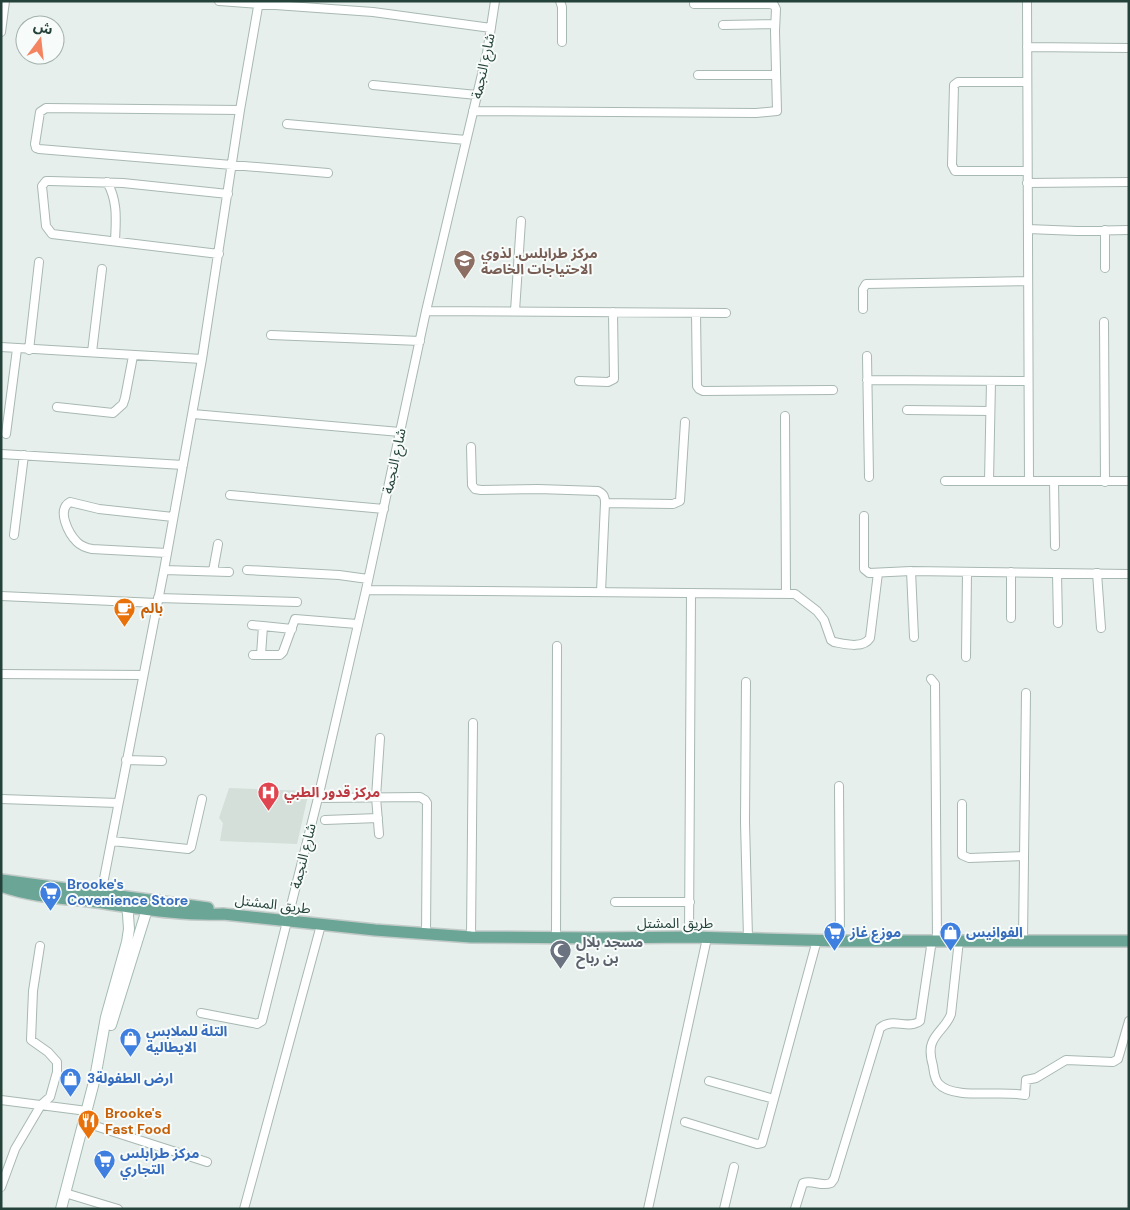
<svg xmlns="http://www.w3.org/2000/svg" width="1130" height="1210" font-family="'DM Sans','Noto Sans Arabic',sans-serif">
  <rect width="100%" height="100%" fill="#e6efeb"/>
  <path fill="#d4dfda" d="M229,788l80,3 -12,53 -77,-3 3,-18 -4,-5z"/>
  <g fill="none" stroke-linecap="round" stroke-linejoin="round">
    <defs>
      <path id="street" d="M219,1l154,11 118,16
        M560,1l2,6v35
        M1027,1l2,480
        M723,25l52,-1
        M1,32l4,-31
        M1027,47l102,1
        M698,75h77
        M1027,82h-69l-4,3 -2,80 3,6h72
        M373,85l104,10
        M240,110l-194,-2 -6,4 -5,32 1,4 3,1 289,24
        M473,111l283,2 21,-2 -2,-80 1,-22 -2,-4 -4,-1h-76
        M287,124l179,16
        M107,182c11,19 9,38 8,59
        M1027,183l102,-1
        M1028,229l49,2 52,-1
        M219,254l-167,-20 -6,-8 -4,-40 4,-5h4l73,2 105,11
        M1105,268v-38
        M863,309v-20l3,-5 161,-3
        M426,311l300,2
        M515,311l6,-90
        M696,313l1,73 2,3 4,2 130,-1
        M1104,322l1,160
        M271,335l149,6
        M1,347l201,12
        M29,350l10,-88
        M92,352l10,-83
        M867,356l2,121
        M867,380l161,1
        M579,381l29,1 6,-3 -1,-67
        M57,407l56,6 10,-9 2,-6 8,-42
        M907,410l83,1
        M193,414l207,18
        M785,416l1,177
        M6,434l11,-85
        M471,447l1,38 3,4 6,1 57,-1 60,2c6,3 7,6 7,12l-4,89
        M1,454l182,11
        M945,481h184
        M989,481l2,-100
        M1054,481l1,65
        M230,495l154,14
        M605,503l68,1 7,-3 5,-79
        M864,516v53l5,4 42,-2 218,3
        M14,535l10,-80
        M167,553l-75,-4c-5,-1 -11,-3 -15,-7 -8,-8 -21,-32 -7,-40l29,7 74,8
        M164,570l65,2
        M247,570l92,5 29,4
        M213,571l5,-27
        M911,571l3,66
        M1011,572v46
        M1057,573l1,50
        M1097,573l4,55
        M366,590l429,4 22,17 7,9 7,20 3,2c11,2 29,7 36,-4l8,-65
        M1,596l156,7
        M158,598l139,4
        M252,625l11,1 -2,29
        M263,626l29,3
        M253,655h27l3,-3 12,-33 62,5
        M966,657l1,-85
        M1,674l142,1
        M931,679l4,5 2,256
        M746,682l-1,140 3,116
        M126,760l36,1
        M839,786l1,155
        M318,798l102,-1 5,3 2,3 -1,132
        M1,799l117,4
        M962,804v51l7,3 55,-2
        M325,820l53,-2
        M379,834l-3,-37 4,-59
        M112,841l76,8 3,-2 11,-48
        M101,894l63,-324 38,-211 38,-249 19,-109
        M615,902h75
        M471,937l2,-214
        M556,937l1,-291
        M689,937l2,-344
        M959,940l-8,74c-4,12 -15,18 -19,29 -3,7 -1,16 1,23 1,6 1,13 6,18 14,16 64,6 86,11l1,-15 10,-2 30,-18 47,2 5,-3 11,-38
        M1023,941l3,-248
        M201,1013l52,10 4,1 5,-3 56,-223 48,-208 60,-279 61,-258 8,-52
        M709,1081l65,18
        M1,1100l86,11
        M83,1122l124,40
        M685,1122l72,22 5,-1 55,-203
        M1,1187l14,-38 26,-44 9,-8 7,-25v-10l-9,-10 -17,-12 2,-49 7,-45
        M65,1193l53,16
        M244,1209l77,-284
        M648,1209l59,-271
        M724,1209l10,-42
        M795,1209l8,-26c10,-3 19,4 28,0l3,-4 46,-151c12,-11 29,2 40,-7l12,-81"/>
      <path id="secondary" d="M111,1025l38,-122
        M61,1209l34,-131 11,-61 21,-75 2,-13 -2,-28"/>
      <path id="primary" d="M1,880l207,28
        M1,886c27,10 59,12 88,15 44,6 89,15 134,13l152,16 96,7 125,1 93,-1 151,4h289"/>
    </defs>
    <use href="#street" stroke="#a8b8b2" stroke-width="10"/>
    <use href="#secondary" stroke="#a4bbb3" stroke-width="12"/>
    <use href="#primary" stroke="#c2cac8" stroke-width="14"/>
    <use href="#street" stroke="#fff" stroke-width="8"/>
    <use href="#secondary" stroke="#fff" stroke-width="10"/>
    <use href="#primary" stroke="#6aa596" stroke-width="11"/>
  </g>
  <defs>
    <symbol id="school-pin" viewBox="-11 -11 22 30"><path d="M0 17L-7.5 6A9.5 9.5 0 1 1 7.5 6Z" fill="#8d6e63" stroke="#f7fbf9"/><path d="M0-5L7-2L0 1L-7-2ZM-4 1L0 2.5L4 1V4Q0 6-4 4Z" fill="#fff"/></symbol>
    <symbol id="cafe-pin" viewBox="-11 -11 22 30"><path d="M0 17L-7.5 6A9.5 9.5 0 1 1 7.5 6Z" fill="#e8710a" stroke="#f7fbf9"/><path d="M-5.5-4.5H6V0H3Q3 3.5 0 3.5H-2.5Q-5.5 3.5-5.5 0ZM3-3.2v2h1.7v-2ZM-6 4.5H4V6H-6Z" fill="#fff"/></symbol>
    <symbol id="hospital-pin" viewBox="-11 -11 22 30"><path d="M0 17L-7.5 6A9.5 9.5 0 1 1 7.5 6Z" fill="#e0444e" stroke="#f7fbf9"/><path d="M-5-5h3v3.5h4V-5h3V5h-3V1.5h-4V5h-3Z" fill="#fff"/></symbol>
    <symbol id="supermarket-pin" viewBox="-11 -11 22 30"><path d="M0 17L-7.5 6A9.5 9.5 0 1 1 7.5 6Z" fill="#3f7fe0" stroke="#f7fbf9"/><path d="M-6-5.5h2.5l.6 2H6L4.5 2H-2.5L-4.4-4H-6ZM-1.5 3.2a1.3 1.3 0 1 0 .1 0ZM3 3.2a1.3 1.3 0 1 0 .1 0Z" fill="#fff"/></symbol>
    <symbol id="shop-pin" viewBox="-11 -11 22 30"><path d="M0 17L-7.5 6A9.5 9.5 0 1 1 7.5 6Z" fill="#3f7fe0" stroke="#f7fbf9"/><path d="M-5-2.5h2.3a2.7 3.5 0 0 1 5.4 0H5L5.5 6h-11ZM-1.5-2.5h3a1.5 2.3 0 0 0-3 0Z" fill="#fff"/></symbol>
    <symbol id="mosque-pin" viewBox="-11 -11 22 30"><path d="M0 17L-7.5 6A9.5 9.5 0 1 1 7.5 6Z" fill="#6b7280" stroke="#f7fbf9"/><path d="M3.5-4.9A6 6 0 1 0 3.5 4.9A5 5 0 1 1 3.5-4.9Z" fill="#fff"/></symbol>
    <symbol id="restaurant-pin" viewBox="-11 -11 22 30"><path d="M0 17L-7.5 6A9.5 9.5 0 1 1 7.5 6Z" fill="#e8710a" stroke="#f7fbf9"/><path d="M-5-6h1v4h1v-4h1v4h1v-4h1v5L-1.5 .5V6h-2V.5L-5-1ZM5-6V6H3V1.5H1.5Q1.5-4 5-6Z" fill="#fff"/></symbol>
  </defs>
  <g fill-rule="evenodd">
    <use href="#school-pin" x="452" y="248" width="25" height="34"/>
    <use href="#cafe-pin" x="112" y="596" width="25" height="34"/>
    <use href="#hospital-pin" x="256" y="780" width="25" height="34"/>
    <use href="#supermarket-pin" x="38" y="880" width="25" height="34"/>
    <use href="#supermarket-pin" x="822" y="920" width="25" height="34"/>
    <use href="#shop-pin" x="938" y="920" width="25" height="34"/>
    <use href="#mosque-pin" x="548" y="938" width="25" height="34"/>
    <use href="#shop-pin" x="118" y="1026" width="25" height="34"/>
    <use href="#shop-pin" x="58" y="1066" width="25" height="34"/>
    <use href="#restaurant-pin" x="76" y="1108" width="25" height="34"/>
    <use href="#supermarket-pin" x="92" y="1148" width="25" height="34"/>
  </g>
  <g text-anchor="middle" stroke-width="4" stroke-linejoin="round" paint-order="stroke">
    <g font-size="14" fill="#24423a" stroke="#f7fbf9">
      <text transform="translate(483 66) rotate(-78)" y="5">شارع النجمة</text>
      <text transform="translate(394 461) rotate(-78)" y="5">شارع النجمة</text>
      <text transform="translate(303 856) rotate(-76)" y="5">شارع النجمة</text>
      <text transform="translate(273 904) rotate(7)" y="5">طريق المشتل</text>
      <text x="675" y="928">طريق المشتل</text>
    </g>
    <g font-size="14" font-weight="bold" fill="#785e54" stroke="#f7fbf9" text-anchor="start">
      <text x="481" y="258">مركز طرابلس. لذوي<tspan x="481" dy="16">الاحتياجات الخاصة</tspan></text>
    </g>
    <g font-size="14" font-weight="bold" fill="#c56008" stroke="#f7fbf9" text-anchor="start">
      <text x="141" y="613">بالم</text>
      <text x="105" y="1118">Brooke's<tspan x="105" dy="16">Fast Food</tspan></text>
    </g>
    <g font-size="14" font-weight="bold" fill="#be3a42" stroke="#f7fbf9" text-anchor="start">
      <text x="284" y="797">مركز قدور الطبي</text>
    </g>
    <g font-size="14" font-weight="bold" fill="#366cbe" stroke="#f7fbf9" text-anchor="start">
      <text x="67" y="889">Brooke's<tspan x="67" dy="16">Covenience Store</tspan></text>
      <text x="850" y="937">موزع غاز</text>
      <text x="966" y="937">الفوانيس</text>
      <text x="146" y="1036">التلة للملابس<tspan x="146" dy="16">الايطالية</tspan></text>
      <text x="87" y="1083">ارض الطفولة3</text>
      <text x="120" y="1158">مركز طرابلس<tspan x="120" dy="16">التجاري</tspan></text>
    </g>
    <g font-size="14" font-weight="bold" fill="#5b616d" stroke="#f7fbf9" text-anchor="start">
      <text x="576" y="947">مسجد بلال<tspan x="576" dy="16">بن رباح</tspan></text>
    </g>
  </g>
  <rect width="1130" height="1210" fill="none" stroke="#24423a" stroke-width="5"/>
  <g transform="translate(40 40) rotate(15)"><circle r="24" fill="#f7fbf9" stroke="#a3b1ad"/>
  <path d="M0-4L9 19L0 12L-9 19Z" fill="#f4845f"/>
  <text y="-8" font-size="14" font-weight="bold" text-anchor="middle" fill="#24423a">ش</text>
  </g>
</svg>
